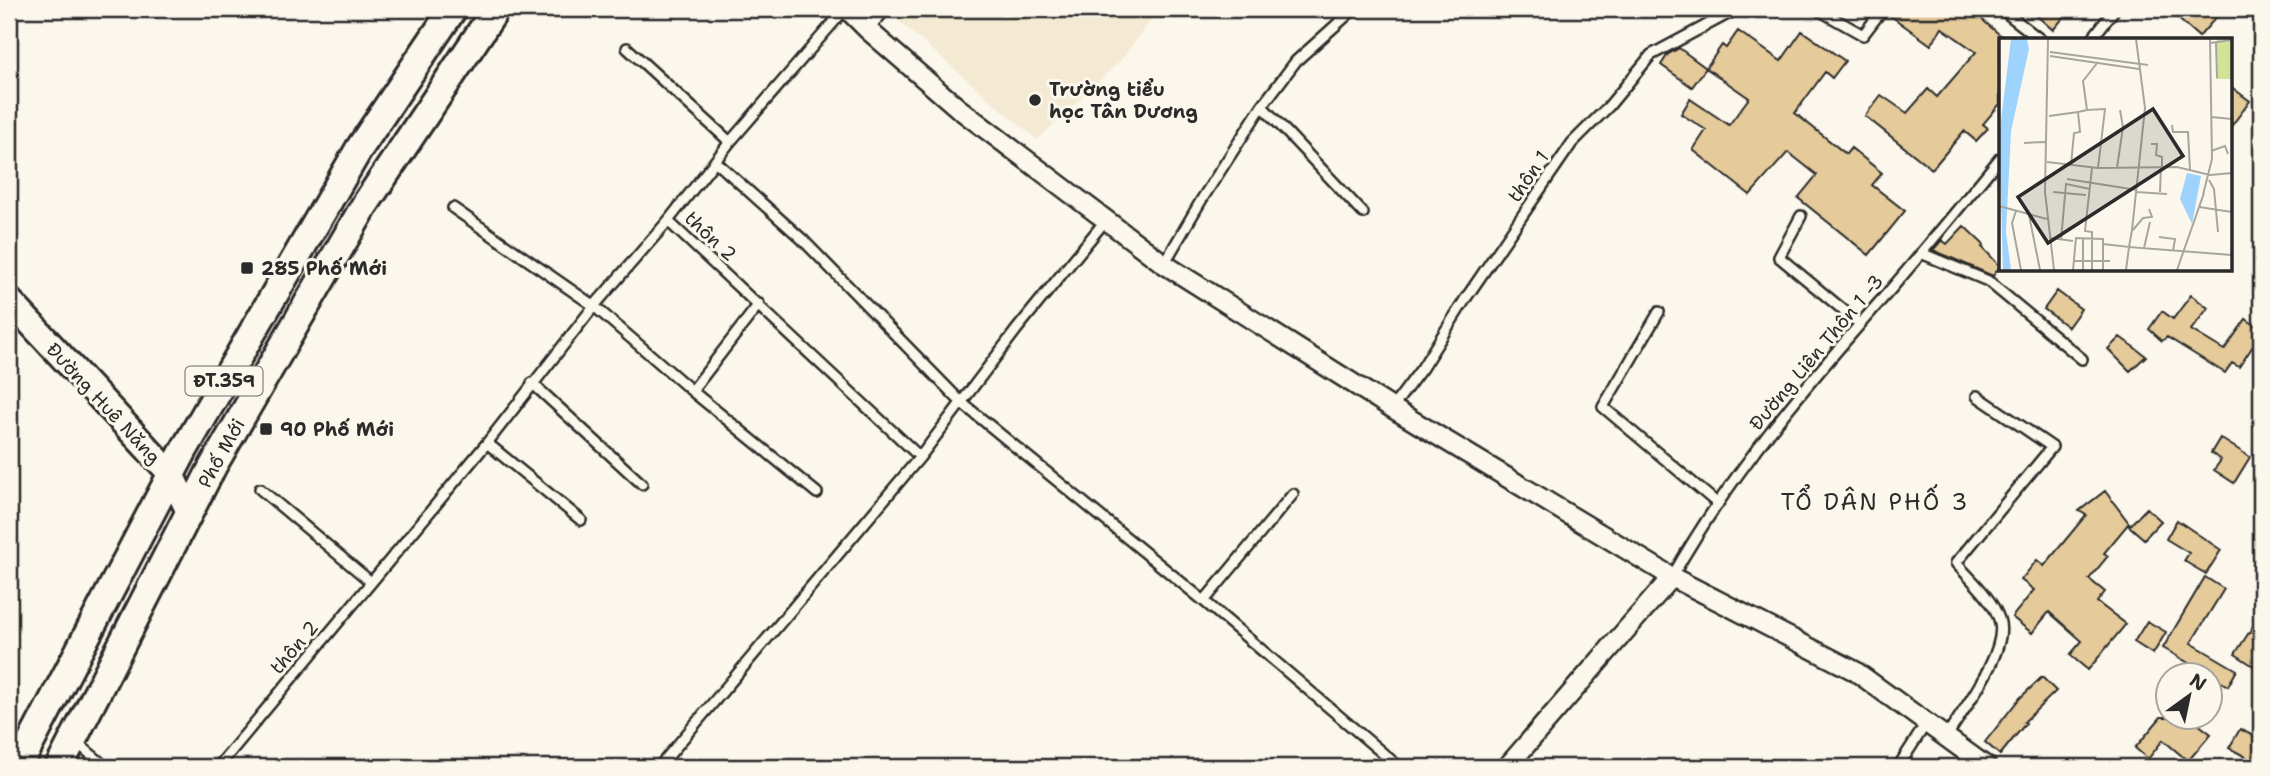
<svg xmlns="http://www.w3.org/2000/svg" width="2270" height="776" font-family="'Shantell Sans',sans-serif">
  <rect width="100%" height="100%" fill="#fbf7ec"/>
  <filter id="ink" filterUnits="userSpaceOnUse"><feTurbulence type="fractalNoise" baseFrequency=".0143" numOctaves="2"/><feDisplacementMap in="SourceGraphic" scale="14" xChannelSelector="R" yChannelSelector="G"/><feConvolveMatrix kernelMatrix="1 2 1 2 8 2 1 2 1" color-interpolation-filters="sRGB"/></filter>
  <g filter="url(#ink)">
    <path fill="#f4ead3" d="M901,9h258l-37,50 -85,81 -143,-123z"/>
    <path fill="#e5ca9a" stroke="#2b2b2b" stroke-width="2" d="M1890,9h80l30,26v69l-17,20 5,4 -12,13 -12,-10 -32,38 -67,-53 16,-21 26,18 21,-24 9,8 39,-45 -34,-24 -11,17 -43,-31z
      M2029,9h27l9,7 -12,14z
      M2167,9h56l-24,28z
      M1738,31l43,30 21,-30 43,30 -13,17 -7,-6 -30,41 51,41 5,-6 31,25 -10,12 33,26 -36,44 -71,-57 19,-23 -29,-23 -38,43 -57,-45 13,-20 -25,-16 9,-15 39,26 20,-27 -43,-30 16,-23 4,3z
      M1679,48l27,20 -14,19 -31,-22 7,-11z
      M2230,86l20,15 -20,27z
      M1964,226l20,19 -2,2 18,19 -7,10 -60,-26 9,-10 5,4z
      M2057,291l24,18 -13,18 -24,-18z
      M2191,295l17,13 -17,22 33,20 22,-31 15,11v4l-22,33 -7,-4 -7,10 -58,-36 -5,4 -13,-12 13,-18 11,8z
      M2120,337l26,19 -16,15 -22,-22z
      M2220,438l30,19 -16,26 -20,-13 7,-10 -10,-7z
      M2105,491l24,32 -25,30 4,3 -19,23 16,13 -8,10 29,22 -38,46 -18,-15 12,-14 -33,-29 -17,21 -20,-16 22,-27 -13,-10 16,-20 7,6 42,-51 -7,-4z
      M2147,508l14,13 -17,18 -15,-13z
      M2177,520l44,30 -15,24 -22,-13 5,-8 -23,-14z
      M2205,577l19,12 -33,54 46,27 -9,16 -65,-38z
      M2261,614v57l-26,-17z
      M2147,621l19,11 -13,22 -19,-12z
      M2042,677l14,14 -32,31 2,1 -26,32 -15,-13 34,-43z
      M2161,717h28l22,17 -23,27 -25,-21 -15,19 -13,-11z
      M2240,729l21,11v25l-32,-17z"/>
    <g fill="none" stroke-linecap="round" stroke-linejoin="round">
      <defs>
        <path id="lane" d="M1817,9l46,26 20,-26
          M2001,9l40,31
          M868,30l18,-21
          M2091,40l24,-31
          M627,48l103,94
          M1262,106l101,107
          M715,161l87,78 160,164 242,198 195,166
          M453,208l141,98 98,85 125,102
          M1801,216l-22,41 80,66
          M668,221l62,-79 115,-133
          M1921,253l67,28 94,78
          M1164,264l38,-65 60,-93 34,-45 58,-52
          M1659,312l-56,95 115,97
          M532,383l110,101
          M692,391l67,-87
          M1392,408l30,-40 44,-70 106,-155 37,-37 42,-51 86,-46
          M487,443l94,77
          M260,489l111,93
          M1672,577c59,-105 139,-198 219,-288 37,-43 73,-87 109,-131
          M1204,601l89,-107
          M1947,736c16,-26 63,-87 52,-117 -7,-21 -28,-39 -43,-56l96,-116 -75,-51
          M75,741l31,26
          M218,767l269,-324 107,-137 74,-85 252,236
          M659,767l261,-310 97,-128 88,-108
          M1898,767l29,-45"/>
        <path id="street" d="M847,9l21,21 90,78 206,156 228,144 280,169 183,94 132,96
          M1507,767l165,-190"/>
        <path id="secondary" d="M9,300l162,174 18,38"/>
        <path id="primary" d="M18,767l166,-317 175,-301 94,-140
          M59,767l154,-301 153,-263 130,-194"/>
      </defs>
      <use href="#lane" stroke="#2b2b2b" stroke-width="14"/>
      <use href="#street" stroke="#2b2b2b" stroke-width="23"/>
      <use href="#secondary" stroke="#2b2b2b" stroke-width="30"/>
      <use href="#primary" stroke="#2b2b2b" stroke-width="32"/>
      <use href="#lane" stroke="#fbf7ec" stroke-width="9"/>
      <use href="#street" stroke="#fbf7ec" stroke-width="18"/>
      <use href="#secondary" stroke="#fbf7ec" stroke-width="24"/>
      <use href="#primary" stroke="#fbf7ec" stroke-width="26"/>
    </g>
  </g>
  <g fill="#2b2b2b" stroke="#fbf7ec" stroke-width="2.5">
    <circle cx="1035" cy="100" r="7"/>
    <rect x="240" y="261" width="14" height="14" rx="3.5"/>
    <rect x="259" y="422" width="14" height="14" rx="3.5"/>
  </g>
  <g text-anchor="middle" stroke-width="6" stroke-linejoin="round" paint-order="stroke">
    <rect fill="#fbf7ec" stroke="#696865" stroke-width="2" x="185.5" y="366.5" width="77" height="29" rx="5"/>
    <g font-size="18" font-weight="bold" fill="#2b2b2b">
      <text x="224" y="387">ĐT.359</text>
    </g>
    <g font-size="19" font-weight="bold" fill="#2b2b2b" stroke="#fbf7ec" text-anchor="start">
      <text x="1049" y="96">Trường tiểu<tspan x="1049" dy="22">học Tân Dương</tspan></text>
      <text x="261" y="275">285 Phố Mới</text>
      <text x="280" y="436">90 Phố Mới</text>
    </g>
    <g font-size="19" fill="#2b2b2b" stroke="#fbf7ec">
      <text transform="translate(1528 176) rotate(-56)" y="7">thôn 1</text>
      <text transform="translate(711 236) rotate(43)" y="7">thôn 2</text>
      <text transform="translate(1816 352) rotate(-50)" y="7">Đường Liên Thôn 1 -3</text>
      <text transform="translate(104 403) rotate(47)" y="7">Đường Huê Năng</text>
      <text transform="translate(221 453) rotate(-61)" y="7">Phố Mới</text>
      <text transform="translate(294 647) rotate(-50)" y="7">thôn 2</text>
    </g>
    <g font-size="23" letter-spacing="2" fill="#2b2b2b" stroke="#fbf7ec">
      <text x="1875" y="510">TỔ DÂN PHỐ 3</text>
    </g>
  </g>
  <g transform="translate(1999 38)">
    <rect width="233" height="233" fill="#fbf7ec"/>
    <path d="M218,1h15v40h-16z" fill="#d2e397"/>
    <path d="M12,1h16l2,10 -18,82 -5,101 5,38h-8l-4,-133zM188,135l14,3 -9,48 -12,-25z" fill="#9dd3fc"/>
    <path fill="none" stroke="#a8a59f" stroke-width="2" d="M49,1l-3,153 9,78M211,5l22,-3M217,5l1,35M51,14l98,13M51,18l89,13M50,78l29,-4M212,79l21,2M173,87l1,7h15l2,38M25,105l21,-1M152,106h6l-1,11 6,2v9M212,113l14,-5 3,8M48,124l51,6 79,-1 33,8 22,-2M72,127l3,-32 6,-1 -2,-20 9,-2M93,130l-7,63 7,1v38M99,130l7,-59 -18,1 -4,-29 15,-19M118,130l6,-41 -3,-17M68,141l70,11M210,142l5,9 4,43M54,154l33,3M137,154l31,2M161,154l1,-26M204,157l9,-36 -2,-120M0,168l48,13M200,169l33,5M17,173l-4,12 9,47M30,177l11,55M134,192l10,-12 9,-1 -3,-8M160,199l16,2 -2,12M52,200l22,3M62,202l5,-56 24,5M104,206l26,3 3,-17 13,-122 -9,-69M145,210l6,-26M74,223h37M74,232l3,-32 27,1v31M84,232v-32M127,232l3,-23 103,8M178,232l27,-77"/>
    <path fill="#2b2b2b" fill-opacity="0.15" stroke="#2b2b2b" stroke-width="3.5" d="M154,71l30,47 -135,87 -30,-46z"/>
    <rect width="233" height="233" fill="none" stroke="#2b2b2b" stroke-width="3.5"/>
  </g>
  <rect width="2270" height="776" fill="none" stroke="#fbf7ec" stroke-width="35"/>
  <rect x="18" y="18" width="2235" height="741" fill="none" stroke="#2b2b2b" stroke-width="2.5" filter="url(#ink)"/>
  <g transform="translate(2189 696) rotate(33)"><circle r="33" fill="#fbf7ec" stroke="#a8a59f" stroke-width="2"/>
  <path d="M0-5L12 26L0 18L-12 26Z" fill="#2b2b2b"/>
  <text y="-10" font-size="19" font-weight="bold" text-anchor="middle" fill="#2b2b2b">N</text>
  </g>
</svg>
